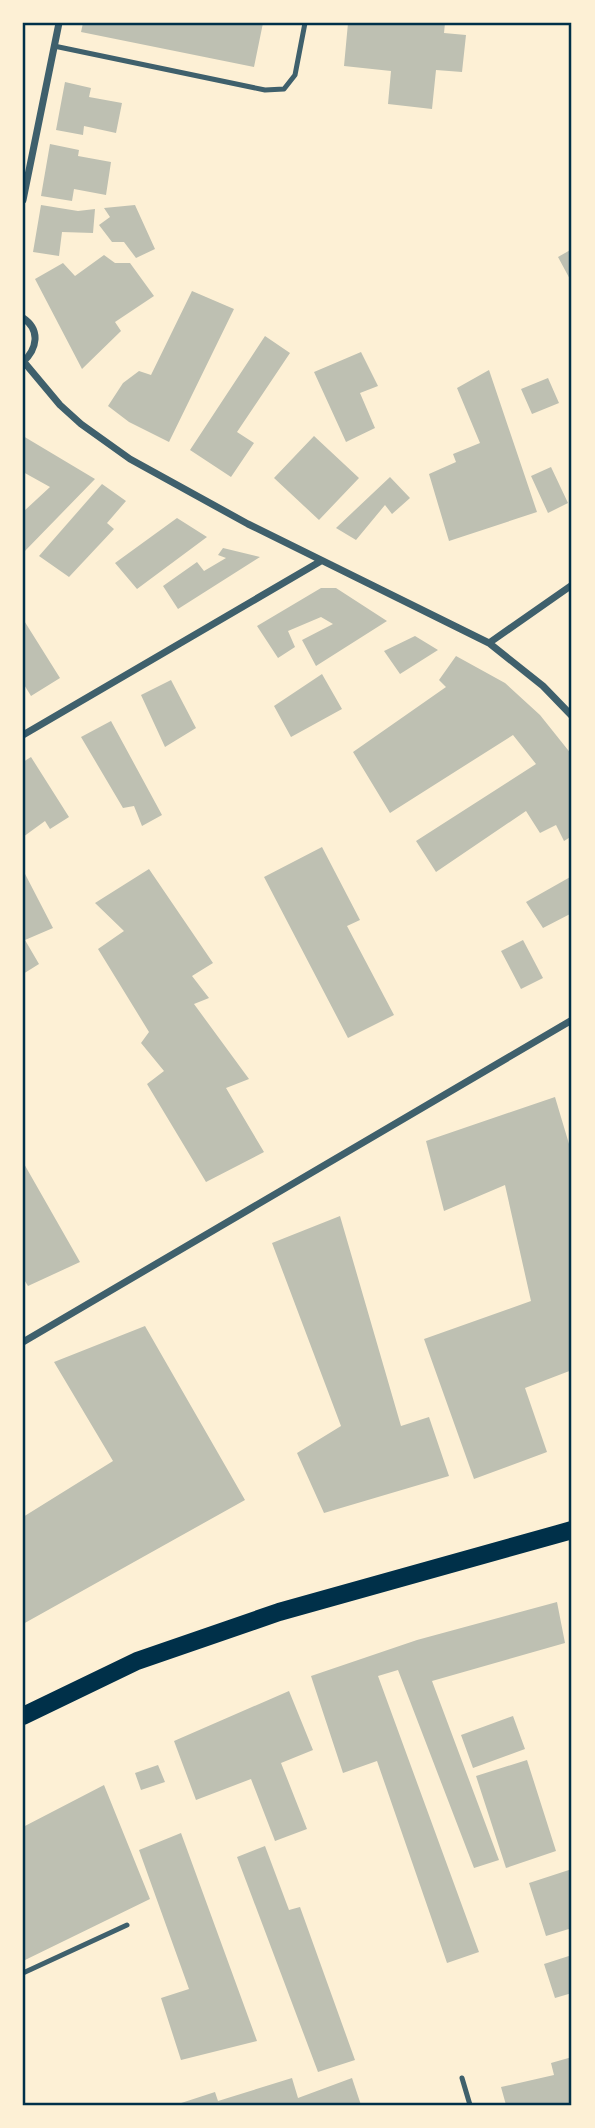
<svg xmlns="http://www.w3.org/2000/svg" width="595" height="2128" font-family="'Archivo Narrow',sans-serif">
  <rect width="100%" height="100%" fill="#fdf0d5"/>
  <path fill="#bec0b2" d="M83,23h180l-9,44 -173,-35z
    M348,23h97l-1,10 22,2 -4,37 -26,-2 -4,39 -44,-5 3,-33 -47,-5z
    M65,82l26,6 -2,9 33,6 -6,30 -32,-7 -1,9 -27,-5z
    M50,144l29,6 -1,6 33,6 -5,33 -32,-6 -2,12 -31,-5z
    M41,205l37,6 17,-2 -2,24 -31,-1 -3,24 -26,-4z
    M135,205l20,44 -19,9 -12,-16h-12l-13,-17 11,-8 -6,-9z
    M572,249v34l-14,-26z
    M104,255l11,8h15l24,33 -39,26 6,9 -39,38 -47,-90 28,-16 12,13z
    M192,291l42,18 -65,133 -40,-20 -21,-16 15,-23 16,-12 12,4z
    M265,336l25,17 -53,79 17,11 -23,34 -41,-27z
    M361,352l17,34 -18,7 15,35 -29,14 -32,-70z
    M489,370l48,142 -88,29 -20,-67 27,-12 -3,-8 27,-11 -23,-55z
    M548,378l11,25 -27,11 -11,-25z
    M23,436l72,43 -72,74v-41l27,-25 -27,-15z
    M314,436l45,42 -40,42 -45,-42z
    M551,467l17,36 -20,10 -17,-37z
    M390,477l20,21 -18,16 -7,-9 -29,35 -20,-12z
    M102,484l24,17 -19,22 7,6 -45,48 -30,-21z
    M177,518l30,19 -70,52 -22,-26z
    M223,548l37,9 -82,52 -15,-23 34,-24 7,9 22,-13 -8,-3z
    M321,588h15l51,33 -71,45 -14,-26 31,-16 -12,-7 -33,14 7,16 -17,11 -21,-32z
    M23,619l37,59 -29,18 -8,-13z
    M415,636l23,14 -38,24 -16,-23z
    M456,656l49,27 35,32 32,40v81l-8,5 -8,-16 -16,8 -14,-22 -90,61 -20,-31 120,-77 -23,-29 -123,78 -37,-61 93,-65 -7,-7z
    M322,674l20,35 -51,28 -17,-31z
    M171,680l25,48 -31,19 -24,-52z
    M111,721l51,94 -20,11 -8,-20 -11,2 -42,-71z
    M31,757l38,60 -19,12 -5,-8 -22,16v-75z
    M322,847l38,73 -13,6 47,89 -46,23 -84,-161z
    M149,869l64,94 -21,13 17,22 -15,6 55,75 -23,9 38,64 -58,30 -59,-98 17,-13 -23,-28 8,-11 -51,-83 26,-18 -29,-28z
    M23,870l30,58 -28,12 14,24 -16,10z
    M572,876v37l-29,15 -17,-26z
    M523,940l20,38 -22,11 -20,-38z
    M555,1097l17,57v216l-47,18 22,64 -73,27 -50,-140 107,-38 -26,-116 -61,26 -18,-70z
    M23,1162l57,100 -52,24 -5,-8z
    M340,1216l61,210 28,-9 20,59 -125,37 -27,-60 44,-27 -69,-183z
    M145,1326l100,174 -222,124v-107l90,-56 -59,-99z
    M557,1602l8,41 -133,38 67,179 -25,8 -76,-198 -20,6 101,276 -32,11 -70,-202 -34,12 -32,-97 106,-36z
    M289,1691l24,59 -32,13 26,66 -32,12 -24,-62 -55,21 -22,-59z
    M513,1716l12,33 -52,19 -12,-33z
    M527,1760l29,91 -50,17 -30,-92z
    M158,1765l7,17 -24,8 -6,-17z
    M104,1785l46,114 -127,62v-134z
    M181,1833l76,208 -76,19 -20,-62 28,-9 -50,-139z
    M265,1846l24,64 11,-3 55,153 -37,12 -81,-215z
    M572,1869v59l-26,8 -17,-53z
    M572,1955v38l-17,5 -11,-34z
    M572,2057v48h-66l-5,-18 53,-12 -3,-12z
    M292,2078l6,20 54,-20 9,27h-186l40,-13 3,9z"/>
  <g fill="none" stroke-linecap="round" stroke-linejoin="round">
    <path stroke="#3f606c" stroke-width="5" d="M54,46l211,44 19,-1 11,-14 10,-52
      M23,1973l104,-48
      M462,2078l8,27"/>
    <path stroke="#3f606c" stroke-width="7" d="M23,200l36,-177
      M23,318c18,12 14,31 0,44
      M24,362l36,43 21,19 49,35 118,65 241,119 54,43 29,30
      M489,643l83,-58
      M23,735l298,-174
      M23,1342l549,-322"/>
    <path stroke="#003049" stroke-width="18" d="M23,1716l114,-55 142,-49 293,-82"/>
  </g>
  <rect width="595" height="2128" fill="none" stroke="#fdf0d5" stroke-width="49"/>
  <rect x="24" y="24" width="546" height="2080" fill="none" stroke="#003049" stroke-width="2.5"/>
</svg>
